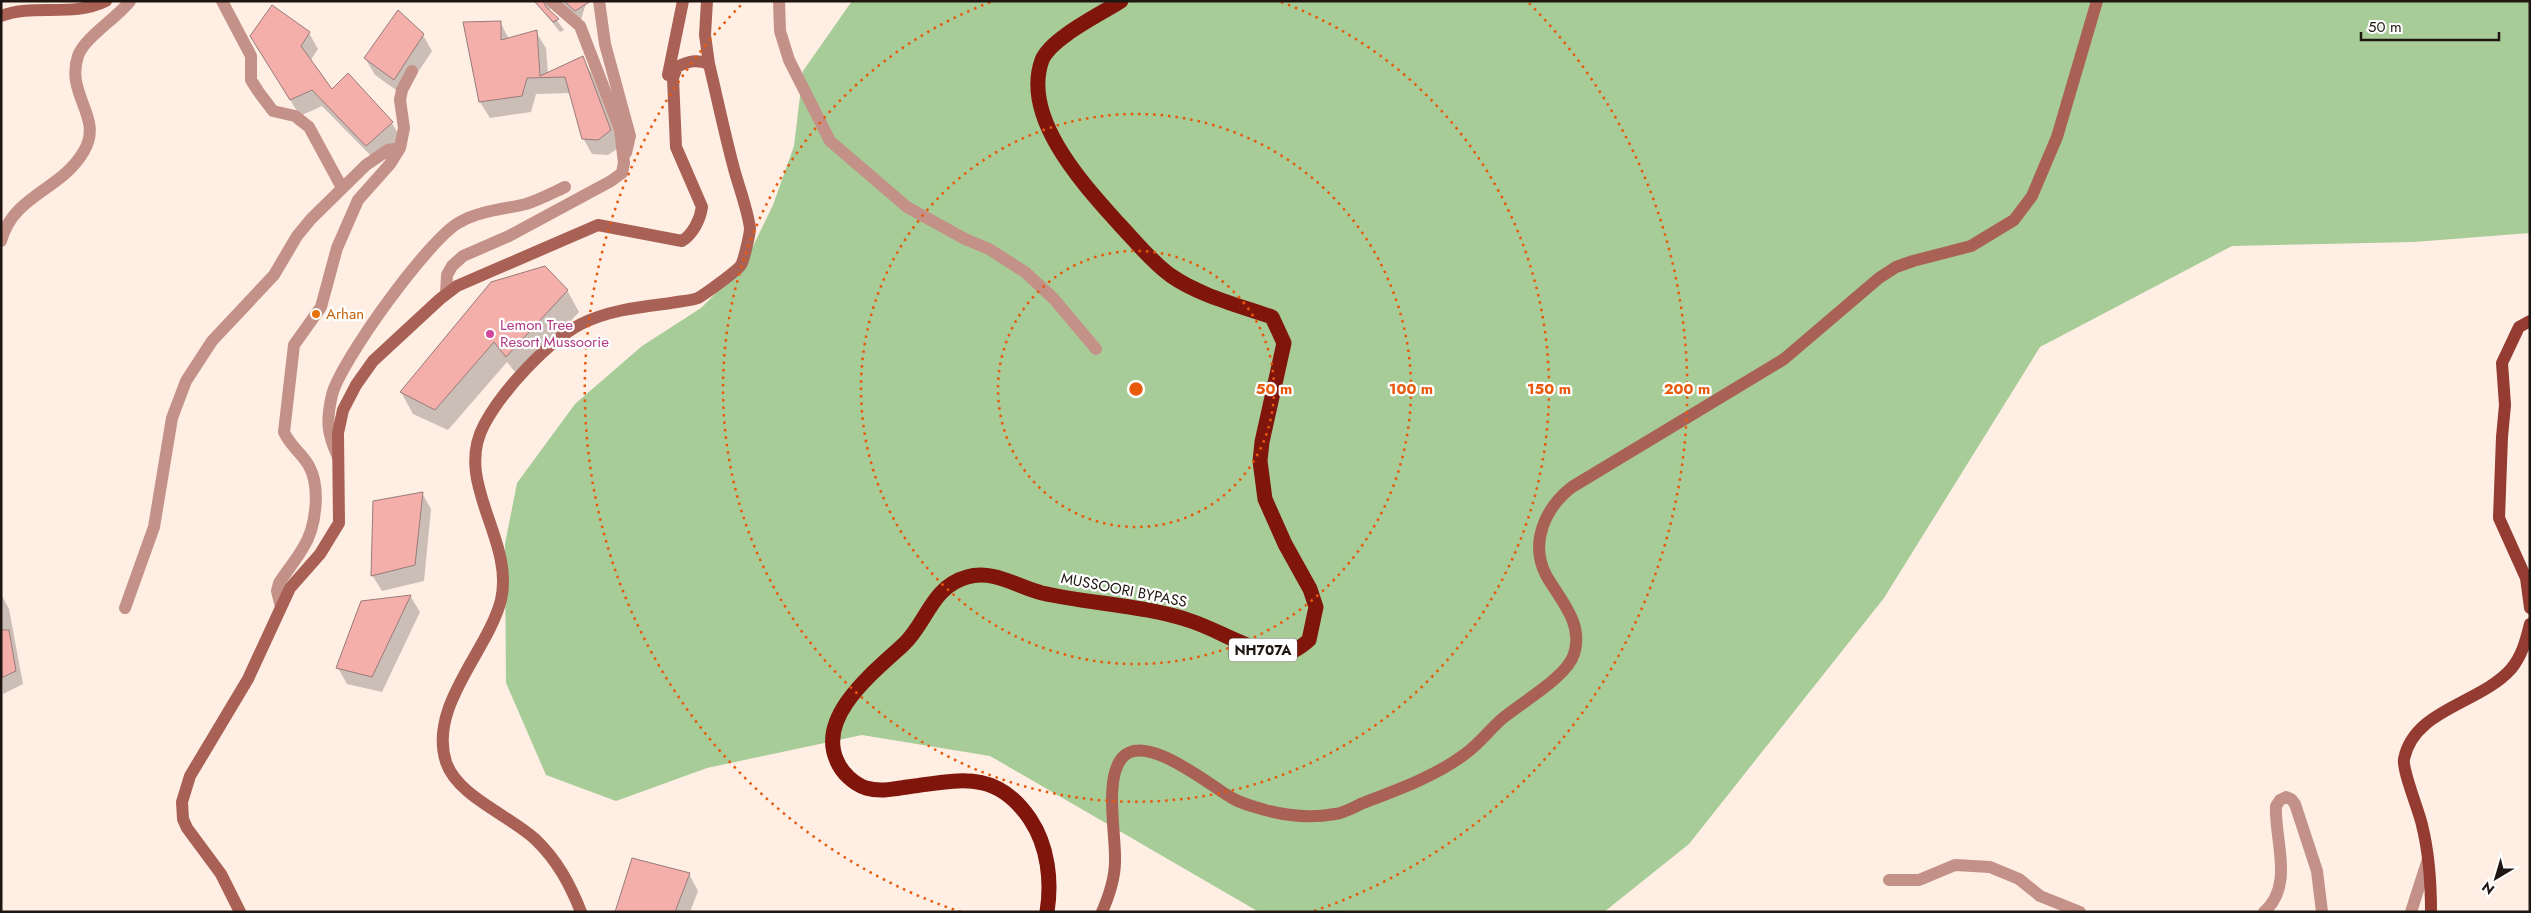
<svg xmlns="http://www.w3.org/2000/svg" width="2531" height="913" font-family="Jost,sans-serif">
  <rect width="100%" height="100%" fill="#feeee4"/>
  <path fill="#a7cc97" d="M852,1h1678v232l-116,9 -182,4 -192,101 -156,251 -195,246 -85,68h-345l-269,-156 -128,-21 -155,33 -91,33 -70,-26 -40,-92 -1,-139 12,-61 58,-79 67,-58 59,-38 43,-43 29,-60 21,-59 9,-75z"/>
  <path fill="#0003" d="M535,1h50l1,2 -5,17 -31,-13v4l14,19 -4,2z
    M500,22l9,17 27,-7 10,16 2,26 34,-16 10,16 28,73 -12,8 -16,-1 -9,-16 -12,-45 -35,1 -5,18 -41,6 -10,-16 -15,-79z
    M309,33l9,16 -8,12 22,30 60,32 9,16 -25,22 -54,-55 -22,10 -39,-64z
    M423,35l9,16 -29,44 -28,-20 -10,-17z
    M567,290l12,22 -60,65 -12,-15 -59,68 -35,-16 -12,-22z
    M422,493l9,16 -7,72 -42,10 -10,-16z
    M2,596l7,13 14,75 -20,10z
    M411,597l9,15 -38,80 -35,-8 -9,-16 24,-66z
    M689,874l9,17 -8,21h-74z"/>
  <path fill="#f5afab" stroke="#987b79" d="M534,1h9l3,6 13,12 -6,3z
    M564,1h27l-16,10z
    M272,5l38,27 -9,14 31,43 16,-16 45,49 -27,24 -54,-56 -22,10 -40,-64z
    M398,10l26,24 -30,46 -30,-22z
    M501,21v19l36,-10 3,46 43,-20 28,74 -13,10 -16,-1 -17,-62 -38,1 -5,18 -43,6 -16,-80z
    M545,266l23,24 -62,67 -12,-15 -59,68 -35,-18 91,-110z
    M423,492l-8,73 -44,11 2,-75z
    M411,595l-39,82 -36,-9 25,-67z
    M1,630h8l7,41 -15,7z
    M632,858l58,15 -15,39h-60z"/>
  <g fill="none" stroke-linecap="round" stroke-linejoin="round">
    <path stroke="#c49188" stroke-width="12" d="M222,1l29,55v24l7,11 15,20 22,5 14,11 32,59
      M599,1l6,43 25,92 -4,17
      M779,1l1,30 9,29 41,81 77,66 58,32 24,10 36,23 29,27 42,50
      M1,241c13,-47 60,-50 83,-90 20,-34 -19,-56 -6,-95 6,-18 39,-38 52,-55
      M446,294l1,-19 5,-9 11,-10 46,-20 102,-55 11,-8 2,-10 -4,-33 -40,-104 -29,-25
      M338,457c-11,-24 -12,-36 -6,-62 8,-33 98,-158 128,-173 19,-11 45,-13 66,-18 13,-4 26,-11 39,-17
      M281,607l-4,-16 2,-8c8,-12 17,-23 24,-35 13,-20 18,-60 6,-82 -7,-13 -19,-20 -25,-34l10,-87 27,-38 16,-59 21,-48 32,-36 10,-16 4,-20 -4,-28 2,-10 10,-19
      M125,608l29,-81 18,-109 14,-37 26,-40 62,-66 23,-39 14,-17 55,-54 22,-15 12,-2
      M1889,880h30l36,-15 35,2 29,12 21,17 40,16
      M2264,912c31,-27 10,-73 12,-106l4,-6 6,-3 5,2 4,5 22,67 5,41
      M2411,912l17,-53"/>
    <path stroke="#aa6155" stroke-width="12" d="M707,1l-2,34 4,29
      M1,16c33,-13 71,2 105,-15
      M668,75l15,-74
      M240,912l-19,-38 -34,-46 -4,-9 -1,-17 8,-26 58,-97 42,-91 30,-34 19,-31 -1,-90 5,-23 13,-25 17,-24 67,-62 17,-13 141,-61 84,16c11,-7 18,-21 20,-34l-26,-60 -3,-69 4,-11c12,-6 19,-8 32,-3 8,33 15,67 24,101 5,20 14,42 17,63 0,6 -6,32 -9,37 -4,6 -36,29 -43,33 -8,3 -19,3 -27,5 -31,4 -62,7 -90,21 -34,18 -79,67 -97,101 -31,58 31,115 17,175 -13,51 -73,106 -55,162 11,34 63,53 89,77 22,21 35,45 46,73
      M1102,912c7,-16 13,-33 13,-51 1,-26 -11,-82 7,-103 23,-27 87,27 110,40 10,6 23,9 33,12 22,6 48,8 70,4 9,-1 19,-7 28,-11 34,-13 73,-27 102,-49 15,-11 25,-25 38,-36 19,-16 64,-41 71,-64 10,-31 -14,-54 -28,-79 -17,-33 0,-68 26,-88l212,-128 95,-81 17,-11 17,-6 58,-15 43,-26 18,-24 25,-59 40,-136"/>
    <path stroke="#943c31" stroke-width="12" d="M2530,321l-11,6 -17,36 3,42 -3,32 -3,81 27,60 4,30
      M2431,912c0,-29 -2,-59 -9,-87 -3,-14 -20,-55 -18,-66 10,-50 76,-55 107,-90 11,-13 15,-29 19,-45"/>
    <path stroke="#80150c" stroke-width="15" d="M1047,912c5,-31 1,-66 -17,-93 -34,-50 -70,-39 -123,-32 -13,2 -27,5 -41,1 -12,-4 -24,-15 -29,-27 -21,-45 38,-90 66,-116 24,-22 28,-58 64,-68 26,-8 51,10 75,16 49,11 101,12 149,28 30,10 54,28 86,32 13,2 23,-5 32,-13l7,-33 -6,-18 -25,-45 -20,-45 -5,-38 2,-19 22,-99 -12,-26c-34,-12 -72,-21 -102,-42 -19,-14 -34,-33 -51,-51 -35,-39 -98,-106 -77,-164 9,-22 59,-46 79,-59"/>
  </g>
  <g fill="none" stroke="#e8590c" stroke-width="2.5" stroke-dasharray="2.5 5">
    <circle cx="1136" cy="389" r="138"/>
    <circle cx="1136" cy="389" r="275"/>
    <path d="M1281 2A413 413 0 1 1 991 2"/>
    <path d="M961 912A551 551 0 0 1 743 3M1529 3A551 551 0 0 1 1311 912"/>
  </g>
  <circle fill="#e8710a" stroke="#fefffe" stroke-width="2" cx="316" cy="314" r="5"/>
  <circle fill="#d1479c" stroke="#fefffe" stroke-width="2" cx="490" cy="334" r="5"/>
  <g text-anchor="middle" stroke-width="4.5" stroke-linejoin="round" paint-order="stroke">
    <rect fill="#fefffe" stroke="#635c58" stroke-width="1" x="1229" y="638.5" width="68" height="23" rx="4"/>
    <g font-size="14" font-weight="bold" fill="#201611">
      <text x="1263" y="655">NH707A</text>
    </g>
    <g font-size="15" fill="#c56008" stroke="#fefffe" text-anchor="start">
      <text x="326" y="319">Arhan</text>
    </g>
    <g font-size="15" fill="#b23c85" stroke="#fefffe" text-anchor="start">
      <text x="500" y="330">Lemon Tree<tspan x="500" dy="17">Resort Mussoorie</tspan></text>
    </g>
    <g font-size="15" fill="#201611" stroke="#fefffe">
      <text transform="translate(1124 590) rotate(11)" y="5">MUSSOORI BYPASS</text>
    </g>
  </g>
  <circle cx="1136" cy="389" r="8" fill="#e8590c" stroke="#fefffe" stroke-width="2.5"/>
  <g font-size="15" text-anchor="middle" font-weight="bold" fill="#e8590c" stroke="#fefffe" stroke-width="4.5" stroke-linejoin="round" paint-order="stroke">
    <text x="1274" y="394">50 m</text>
    <text x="1411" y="394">100 m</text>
    <text x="1549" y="394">150 m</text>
    <text x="1687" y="394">200 m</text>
  </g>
  <rect width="2531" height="913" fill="none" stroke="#201611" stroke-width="5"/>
  <g transform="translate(2496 878) rotate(218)" stroke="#fefffe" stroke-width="4" paint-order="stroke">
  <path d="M0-4L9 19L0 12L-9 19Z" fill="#201611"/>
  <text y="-8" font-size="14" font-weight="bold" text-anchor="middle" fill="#201611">N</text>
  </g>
  <path d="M2361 32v8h138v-8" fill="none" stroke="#201611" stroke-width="2.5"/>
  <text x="2368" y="32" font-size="15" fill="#201611" stroke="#fefffe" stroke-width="4" paint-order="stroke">50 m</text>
</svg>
